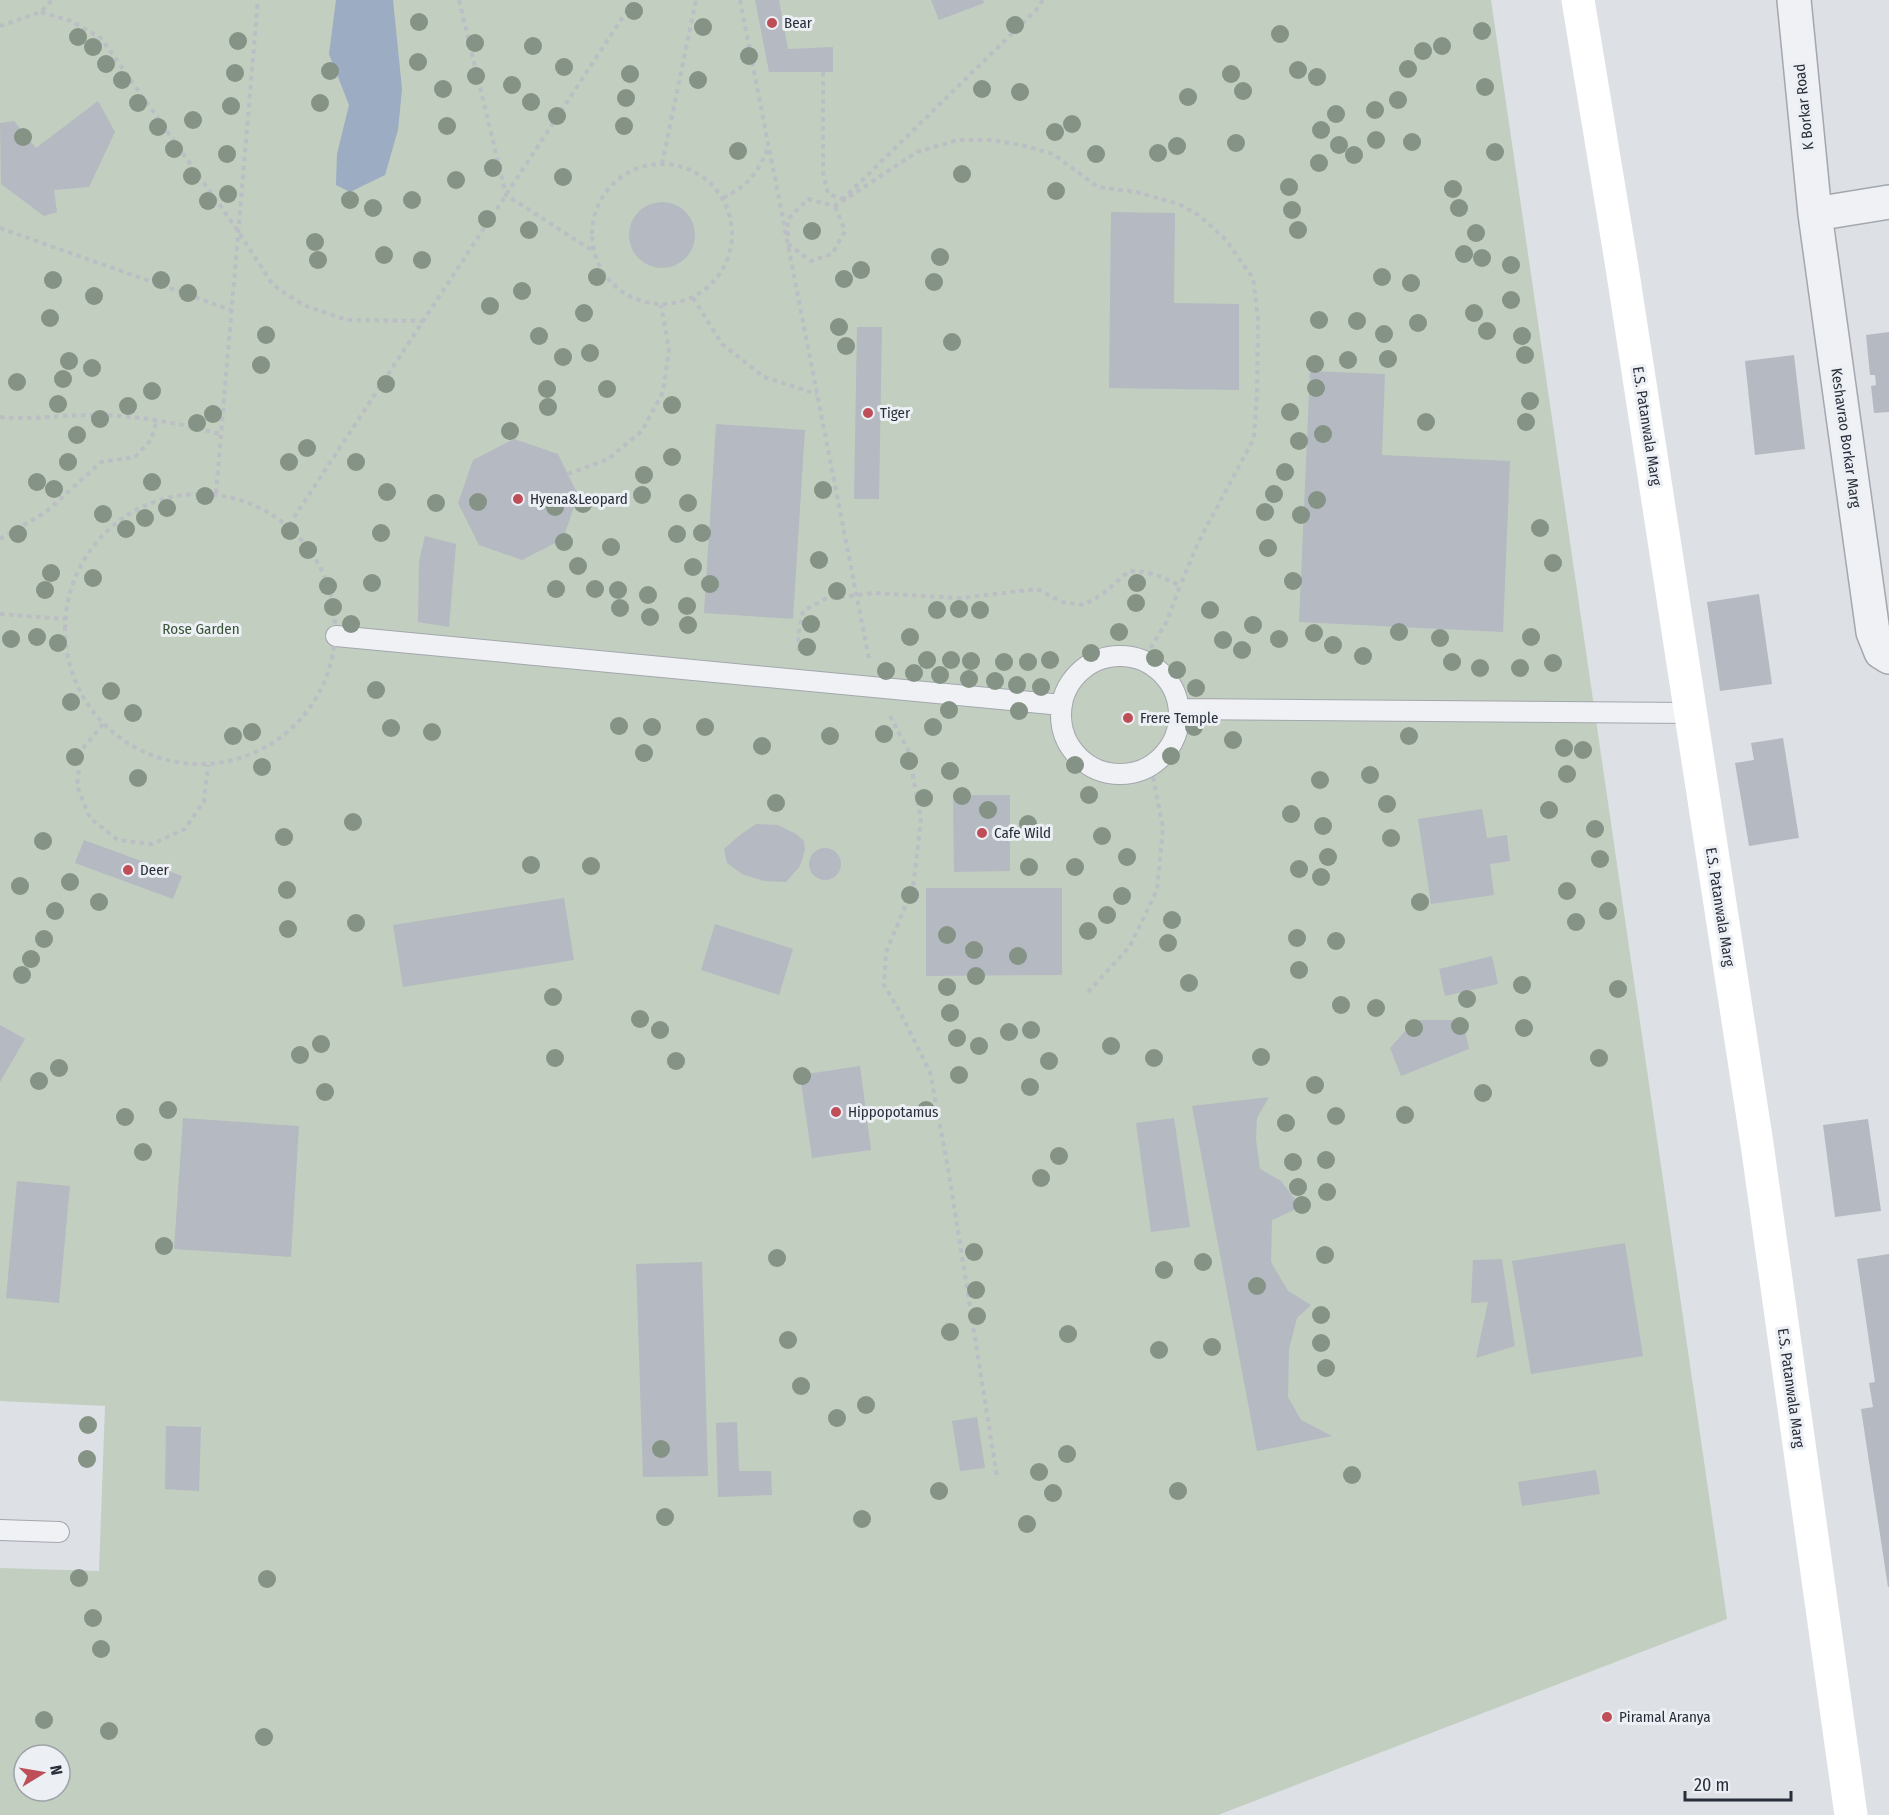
<svg xmlns="http://www.w3.org/2000/svg" width="1889" height="1815" font-family="'Fira Sans Condensed',sans-serif">
  <rect width="100%" height="100%" fill="#dde0e5"/>
  <path fill="#c2cebf" fill-rule="evenodd" d="M0,0h1491l236,1619 -509,196h-1218v-247l99,3 6,-165 -105,-5zM24,1755h36v36h-36z"/>
  <path fill="#9cacc2" d="M336,0h57l9,89 -4,41 -13,45 -35,17 -14,-7 1,-31 12,-49 -20,-51z"/>
  <path fill="#b5b9c1" d="M755,0h24l9,49 45,-2v25h-64z
    M931,0h52l1,3 -45,17z
    M98,101l17,31 -26,55 -35,3 3,22 -13,4 -43,-32 -1,-61 14,-2 22,27z
    M629 235a33 33 0 1 1 66 0a33 33 0 1 1-66 0Z
    M1111,212l64,1 -1,90 65,1v86l-130,-2z
    M857,327h25l-3,172h-25z
    M1889,332v80l-15,1 -3,-27 5,-1 -1,-10h-5l-4,-40z
    M1794,355l11,94 -50,6 -10,-94z
    M1310,371l75,3 -3,81 128,6 -7,171 -204,-10z
    M716,424l89,6 -12,189 -89,-6z
    M514,439l44,15 20,41 -15,44 -41,21 -43,-15 -21,-42 15,-43z
    M425,536l31,8 -7,83 -31,-5 1,-61z
    M1759,594l13,90 -52,7 -13,-89z
    M1783,738l16,100 -50,8 -14,-83 19,-3 -3,-17z
    M953,795h57v76l-56,1z
    M1482,809l5,29 20,-3 3,26 -20,3 4,31 -63,9 -13,-85z
    M756,824l22,1 18,9 8,7 1,9 -5,16 -14,16 -22,-1 -22,-7 -15,-11 -3,-14 16,-14z
    M84,840l98,36 -9,23 -98,-36z
    M809 864a16 16 0 1 1 32 0a16 16 0 1 1-32 0Z
    M926,888h136v87l-136,1z
    M564,898l10,62 -171,27 -10,-62z
    M715,924l78,25 -14,46 -78,-25z
    M1492,956l6,28 -53,12 -6,-27z
    M1415,1020h48l6,29 -68,27 -11,-28z
    M0,1025l25,14 -25,43z
    M860,1066l11,84 -59,8 -12,-83z
    M1269,1097l-12,21 -1,21 4,30 21,12 20,26 -29,13 -1,42 17,29 23,14 -14,13 -8,31 -1,48 13,23 31,16 -75,15 -65,-345z
    M183,1118l116,8 -8,131 -117,-8z
    M1174,1118l16,109 -39,5 -15,-109z
    M1868,1119l13,92 -46,6 -12,-92z
    M17,1181l53,5 -11,117 -53,-5z
    M1625,1243l18,113 -112,18 -19,-113z
    M1889,1254v333h-1l-27,-178 12,-2 -4,-24 6,-1 -18,-123z
    M1502,1259l13,87 -39,12 12,-56 -17,1 2,-43z
    M702,1262l6,214 -65,1 -7,-213z
    M977,1417l8,51 -25,3 -8,-50z
    M737,1422l2,49h32l1,24 -54,2 -2,-74z
    M166,1426l35,1 -2,64 -34,-2z
    M1596,1470l4,24 -78,12 -4,-24z"/>
  <g fill="none" stroke-linecap="round" stroke-linejoin="round">
    <defs>
      <path id="lane" d="M336,636l726,69
        M1061 715a59 59 0 1 1 118 0a59 59 0 1 1-118 0Z
        M1179,709l512,4
        M0,1530l59,2"/>
      <path id="street" d="M1794,0l21,214 58,418 8,20 8,5
        M1815,214l74,-12"/>
    </defs>
    <use href="#lane" stroke="#a3a7ae" stroke-width="22"/>
    <use href="#street" stroke="#a3a7ae" stroke-width="36"/>
    <path stroke="#bbbec4" stroke-width="4" stroke-dasharray="4.5 4.5" stroke-linecap="butt" d="M459,0l47,195 87,56
      M740,0l129,659
      M41,12l30,9 30,17 137,193 35,54 30,20 44,15 76,1
      M0,26l41,-14 11,-12
      M823,72v101l5,21 15,5
      M662,164l34,-164
      M592 234a70 70 0 1 1 140 0a70 70 0 1 1-140 0Z
      M723,198c26,-13 34,-24 45,-50
      M842,200l194,-190 7,-10
      M0,228l231,82
      M788,236v-17l20,-20 27,7 82,-54 40,-12h34l31,5 31,9 45,33 38,5 43,12 21,12 26,24 27,38 5,39 -1,77 -3,44 -56,105 -18,43
      M788,244l23,17 21,-7 13,-23 -10,-25
      M693,298l29,46 42,33 53,17
      M0,417c31,3 61,-2 92,-2 44,0 87,8 128,19
      M568,474l40,-15 34,-28 21,-39 6,-43 -8,-44
      M216,493l42,-493
      M65 629a135 135 0 1 1 270 0a135 135 0 1 1-270 0Z
      M289,525l345,-525
      M0,539l46,-27 55,-50 34,-5 16,-17 6,-20
      M0,614l65,5
      M799,651l-1,-14 5,-26 22,-12 49,-6 87,5 76,-9 25,13 22,3 20,-12 25,-22c20,0 33,5 51,15l-13,35 -24,39
      M890,716l18,34 13,69 -8,69 -27,64 -2,33 16,27 30,60 18,96 49,309
      M103,724l-22,27 -4,35 13,32 28,22 34,4 33,-15 19,-28 4,-36
      M1088,992l42,-46 27,-56 6,-62 -12,-61"/>
    <use href="#lane" stroke="#eff1f4" stroke-width="20"/>
    <use href="#street" stroke="#eff1f4" stroke-width="33"/>
    <path stroke="#fff" stroke-width="33" d="M1578,0l44,267 135,877 94,671"/>
  </g>
  <g fill="#849385">
    <circle cx="634" cy="11" r="9"/>
    <circle cx="419" cy="22" r="9"/>
    <circle cx="1015" cy="25" r="9"/>
    <circle cx="703" cy="27" r="9"/>
    <circle cx="1482" cy="31" r="9"/>
    <circle cx="1280" cy="34" r="9"/>
    <circle cx="78" cy="37" r="9"/>
    <circle cx="238" cy="41" r="9"/>
    <circle cx="475" cy="43" r="9"/>
    <circle cx="533" cy="46" r="9"/>
    <circle cx="1442" cy="46" r="9"/>
    <circle cx="93" cy="47" r="9"/>
    <circle cx="1423" cy="51" r="9"/>
    <circle cx="749" cy="56" r="9"/>
    <circle cx="418" cy="62" r="9"/>
    <circle cx="106" cy="64" r="9"/>
    <circle cx="564" cy="67" r="9"/>
    <circle cx="1408" cy="69" r="9"/>
    <circle cx="1298" cy="70" r="9"/>
    <circle cx="330" cy="71" r="9"/>
    <circle cx="235" cy="73" r="9"/>
    <circle cx="630" cy="74" r="9"/>
    <circle cx="1231" cy="74" r="9"/>
    <circle cx="476" cy="76" r="9"/>
    <circle cx="1317" cy="77" r="9"/>
    <circle cx="122" cy="80" r="9"/>
    <circle cx="698" cy="80" r="9"/>
    <circle cx="512" cy="85" r="9"/>
    <circle cx="1485" cy="87" r="9"/>
    <circle cx="443" cy="89" r="9"/>
    <circle cx="982" cy="89" r="9"/>
    <circle cx="1243" cy="91" r="9"/>
    <circle cx="1020" cy="92" r="9"/>
    <circle cx="1188" cy="97" r="9"/>
    <circle cx="626" cy="98" r="9"/>
    <circle cx="1398" cy="100" r="9"/>
    <circle cx="531" cy="102" r="9"/>
    <circle cx="138" cy="103" r="9"/>
    <circle cx="320" cy="103" r="9"/>
    <circle cx="231" cy="106" r="9"/>
    <circle cx="1375" cy="110" r="9"/>
    <circle cx="1336" cy="114" r="9"/>
    <circle cx="557" cy="116" r="9"/>
    <circle cx="193" cy="120" r="9"/>
    <circle cx="1072" cy="124" r="9"/>
    <circle cx="447" cy="126" r="9"/>
    <circle cx="624" cy="126" r="9"/>
    <circle cx="158" cy="127" r="9"/>
    <circle cx="1321" cy="130" r="9"/>
    <circle cx="1055" cy="132" r="9"/>
    <circle cx="23" cy="137" r="9"/>
    <circle cx="1376" cy="140" r="9"/>
    <circle cx="1412" cy="142" r="9"/>
    <circle cx="1236" cy="143" r="9"/>
    <circle cx="1339" cy="145" r="9"/>
    <circle cx="1177" cy="146" r="9"/>
    <circle cx="174" cy="149" r="9"/>
    <circle cx="738" cy="151" r="9"/>
    <circle cx="1495" cy="152" r="9"/>
    <circle cx="1158" cy="153" r="9"/>
    <circle cx="227" cy="154" r="9"/>
    <circle cx="1096" cy="154" r="9"/>
    <circle cx="1354" cy="155" r="9"/>
    <circle cx="1319" cy="163" r="9"/>
    <circle cx="493" cy="168" r="9"/>
    <circle cx="962" cy="174" r="9"/>
    <circle cx="192" cy="176" r="9"/>
    <circle cx="563" cy="177" r="9"/>
    <circle cx="456" cy="180" r="9"/>
    <circle cx="1289" cy="187" r="9"/>
    <circle cx="1453" cy="189" r="9"/>
    <circle cx="1056" cy="191" r="9"/>
    <circle cx="228" cy="194" r="9"/>
    <circle cx="350" cy="200" r="9"/>
    <circle cx="412" cy="200" r="9"/>
    <circle cx="208" cy="201" r="9"/>
    <circle cx="373" cy="208" r="9"/>
    <circle cx="1459" cy="208" r="9"/>
    <circle cx="1292" cy="210" r="9"/>
    <circle cx="487" cy="219" r="9"/>
    <circle cx="529" cy="230" r="9"/>
    <circle cx="1298" cy="230" r="9"/>
    <circle cx="812" cy="231" r="9"/>
    <circle cx="1476" cy="233" r="9"/>
    <circle cx="315" cy="242" r="9"/>
    <circle cx="1464" cy="254" r="9"/>
    <circle cx="384" cy="255" r="9"/>
    <circle cx="940" cy="257" r="9"/>
    <circle cx="1482" cy="258" r="9"/>
    <circle cx="318" cy="260" r="9"/>
    <circle cx="422" cy="260" r="9"/>
    <circle cx="1511" cy="265" r="9"/>
    <circle cx="861" cy="270" r="9"/>
    <circle cx="597" cy="277" r="9"/>
    <circle cx="1382" cy="277" r="9"/>
    <circle cx="844" cy="279" r="9"/>
    <circle cx="53" cy="280" r="9"/>
    <circle cx="161" cy="280" r="9"/>
    <circle cx="934" cy="282" r="9"/>
    <circle cx="1411" cy="283" r="9"/>
    <circle cx="522" cy="291" r="9"/>
    <circle cx="188" cy="293" r="9"/>
    <circle cx="94" cy="296" r="9"/>
    <circle cx="1511" cy="300" r="9"/>
    <circle cx="490" cy="306" r="9"/>
    <circle cx="584" cy="313" r="9"/>
    <circle cx="1474" cy="313" r="9"/>
    <circle cx="50" cy="318" r="9"/>
    <circle cx="1319" cy="320" r="9"/>
    <circle cx="1357" cy="321" r="9"/>
    <circle cx="1418" cy="323" r="9"/>
    <circle cx="839" cy="327" r="9"/>
    <circle cx="1487" cy="331" r="9"/>
    <circle cx="1384" cy="334" r="9"/>
    <circle cx="266" cy="335" r="9"/>
    <circle cx="539" cy="336" r="9"/>
    <circle cx="1522" cy="336" r="9"/>
    <circle cx="952" cy="342" r="9"/>
    <circle cx="846" cy="346" r="9"/>
    <circle cx="590" cy="353" r="9"/>
    <circle cx="1525" cy="355" r="9"/>
    <circle cx="563" cy="357" r="9"/>
    <circle cx="1388" cy="359" r="9"/>
    <circle cx="1348" cy="360" r="9"/>
    <circle cx="69" cy="361" r="9"/>
    <circle cx="1315" cy="364" r="9"/>
    <circle cx="261" cy="365" r="9"/>
    <circle cx="92" cy="368" r="9"/>
    <circle cx="63" cy="379" r="9"/>
    <circle cx="17" cy="382" r="9"/>
    <circle cx="386" cy="384" r="9"/>
    <circle cx="1316" cy="388" r="9"/>
    <circle cx="547" cy="389" r="9"/>
    <circle cx="607" cy="389" r="9"/>
    <circle cx="152" cy="391" r="9"/>
    <circle cx="1530" cy="401" r="9"/>
    <circle cx="58" cy="404" r="9"/>
    <circle cx="672" cy="405" r="9"/>
    <circle cx="128" cy="406" r="9"/>
    <circle cx="548" cy="407" r="9"/>
    <circle cx="1290" cy="412" r="9"/>
    <circle cx="213" cy="414" r="9"/>
    <circle cx="100" cy="419" r="9"/>
    <circle cx="1426" cy="422" r="9"/>
    <circle cx="1526" cy="422" r="9"/>
    <circle cx="197" cy="423" r="9"/>
    <circle cx="510" cy="431" r="9"/>
    <circle cx="1323" cy="434" r="9"/>
    <circle cx="77" cy="435" r="9"/>
    <circle cx="1299" cy="441" r="9"/>
    <circle cx="307" cy="448" r="9"/>
    <circle cx="672" cy="457" r="9"/>
    <circle cx="68" cy="462" r="9"/>
    <circle cx="289" cy="462" r="9"/>
    <circle cx="356" cy="462" r="9"/>
    <circle cx="1285" cy="472" r="9"/>
    <circle cx="644" cy="475" r="9"/>
    <circle cx="37" cy="482" r="9"/>
    <circle cx="152" cy="482" r="9"/>
    <circle cx="54" cy="489" r="9"/>
    <circle cx="823" cy="490" r="9"/>
    <circle cx="387" cy="492" r="9"/>
    <circle cx="1274" cy="494" r="9"/>
    <circle cx="642" cy="495" r="9"/>
    <circle cx="205" cy="496" r="9"/>
    <circle cx="1317" cy="500" r="9"/>
    <circle cx="478" cy="502" r="9"/>
    <circle cx="436" cy="503" r="9"/>
    <circle cx="688" cy="503" r="9"/>
    <circle cx="583" cy="504" r="9"/>
    <circle cx="555" cy="507" r="9"/>
    <circle cx="167" cy="508" r="9"/>
    <circle cx="1265" cy="512" r="9"/>
    <circle cx="103" cy="514" r="9"/>
    <circle cx="1301" cy="515" r="9"/>
    <circle cx="145" cy="518" r="9"/>
    <circle cx="1540" cy="528" r="9"/>
    <circle cx="126" cy="529" r="9"/>
    <circle cx="290" cy="531" r="9"/>
    <circle cx="381" cy="533" r="9"/>
    <circle cx="702" cy="533" r="9"/>
    <circle cx="18" cy="534" r="9"/>
    <circle cx="677" cy="534" r="9"/>
    <circle cx="564" cy="542" r="9"/>
    <circle cx="611" cy="547" r="9"/>
    <circle cx="1268" cy="548" r="9"/>
    <circle cx="308" cy="550" r="9"/>
    <circle cx="819" cy="560" r="9"/>
    <circle cx="1553" cy="563" r="9"/>
    <circle cx="578" cy="566" r="9"/>
    <circle cx="693" cy="567" r="9"/>
    <circle cx="51" cy="573" r="9"/>
    <circle cx="93" cy="578" r="9"/>
    <circle cx="1293" cy="581" r="9"/>
    <circle cx="372" cy="583" r="9"/>
    <circle cx="1137" cy="583" r="9"/>
    <circle cx="710" cy="584" r="9"/>
    <circle cx="328" cy="586" r="9"/>
    <circle cx="556" cy="589" r="9"/>
    <circle cx="595" cy="589" r="9"/>
    <circle cx="45" cy="590" r="9"/>
    <circle cx="618" cy="590" r="9"/>
    <circle cx="837" cy="591" r="9"/>
    <circle cx="648" cy="595" r="9"/>
    <circle cx="1136" cy="603" r="9"/>
    <circle cx="687" cy="606" r="9"/>
    <circle cx="333" cy="607" r="9"/>
    <circle cx="620" cy="608" r="9"/>
    <circle cx="959" cy="609" r="9"/>
    <circle cx="937" cy="610" r="9"/>
    <circle cx="980" cy="610" r="9"/>
    <circle cx="1210" cy="610" r="9"/>
    <circle cx="650" cy="617" r="9"/>
    <circle cx="351" cy="624" r="9"/>
    <circle cx="811" cy="624" r="9"/>
    <circle cx="688" cy="625" r="9"/>
    <circle cx="1253" cy="625" r="9"/>
    <circle cx="1119" cy="632" r="9"/>
    <circle cx="1399" cy="632" r="9"/>
    <circle cx="1314" cy="633" r="9"/>
    <circle cx="37" cy="637" r="9"/>
    <circle cx="910" cy="637" r="9"/>
    <circle cx="1531" cy="637" r="9"/>
    <circle cx="1440" cy="638" r="9"/>
    <circle cx="11" cy="639" r="9"/>
    <circle cx="1279" cy="639" r="9"/>
    <circle cx="1223" cy="640" r="9"/>
    <circle cx="58" cy="643" r="9"/>
    <circle cx="1333" cy="645" r="9"/>
    <circle cx="807" cy="647" r="9"/>
    <circle cx="1242" cy="650" r="9"/>
    <circle cx="1091" cy="653" r="9"/>
    <circle cx="1363" cy="656" r="9"/>
    <circle cx="1155" cy="658" r="9"/>
    <circle cx="927" cy="660" r="9"/>
    <circle cx="951" cy="660" r="9"/>
    <circle cx="1050" cy="660" r="9"/>
    <circle cx="971" cy="661" r="9"/>
    <circle cx="1004" cy="662" r="9"/>
    <circle cx="1028" cy="662" r="9"/>
    <circle cx="1452" cy="662" r="9"/>
    <circle cx="1553" cy="663" r="9"/>
    <circle cx="1480" cy="668" r="9"/>
    <circle cx="1520" cy="668" r="9"/>
    <circle cx="1177" cy="670" r="9"/>
    <circle cx="886" cy="671" r="9"/>
    <circle cx="914" cy="673" r="9"/>
    <circle cx="940" cy="675" r="9"/>
    <circle cx="969" cy="679" r="9"/>
    <circle cx="995" cy="681" r="9"/>
    <circle cx="1017" cy="685" r="9"/>
    <circle cx="1041" cy="687" r="9"/>
    <circle cx="1196" cy="688" r="9"/>
    <circle cx="376" cy="690" r="9"/>
    <circle cx="111" cy="691" r="9"/>
    <circle cx="71" cy="702" r="9"/>
    <circle cx="949" cy="710" r="9"/>
    <circle cx="1019" cy="711" r="9"/>
    <circle cx="133" cy="713" r="9"/>
    <circle cx="619" cy="726" r="9"/>
    <circle cx="652" cy="727" r="9"/>
    <circle cx="705" cy="727" r="9"/>
    <circle cx="933" cy="727" r="9"/>
    <circle cx="1194" cy="727" r="9"/>
    <circle cx="391" cy="728" r="9"/>
    <circle cx="252" cy="732" r="9"/>
    <circle cx="432" cy="732" r="9"/>
    <circle cx="884" cy="734" r="9"/>
    <circle cx="233" cy="736" r="9"/>
    <circle cx="830" cy="736" r="9"/>
    <circle cx="1409" cy="736" r="9"/>
    <circle cx="1233" cy="740" r="9"/>
    <circle cx="762" cy="746" r="9"/>
    <circle cx="1564" cy="748" r="9"/>
    <circle cx="1583" cy="750" r="9"/>
    <circle cx="644" cy="753" r="9"/>
    <circle cx="1171" cy="756" r="9"/>
    <circle cx="75" cy="757" r="9"/>
    <circle cx="909" cy="761" r="9"/>
    <circle cx="1075" cy="765" r="9"/>
    <circle cx="262" cy="767" r="9"/>
    <circle cx="950" cy="771" r="9"/>
    <circle cx="1567" cy="774" r="9"/>
    <circle cx="1370" cy="775" r="9"/>
    <circle cx="138" cy="778" r="9"/>
    <circle cx="1320" cy="780" r="9"/>
    <circle cx="1089" cy="795" r="9"/>
    <circle cx="962" cy="796" r="9"/>
    <circle cx="924" cy="798" r="9"/>
    <circle cx="776" cy="803" r="9"/>
    <circle cx="1387" cy="804" r="9"/>
    <circle cx="988" cy="810" r="9"/>
    <circle cx="1549" cy="810" r="9"/>
    <circle cx="1291" cy="814" r="9"/>
    <circle cx="353" cy="822" r="9"/>
    <circle cx="1028" cy="824" r="9"/>
    <circle cx="1323" cy="826" r="9"/>
    <circle cx="1595" cy="829" r="9"/>
    <circle cx="1102" cy="836" r="9"/>
    <circle cx="284" cy="837" r="9"/>
    <circle cx="1391" cy="838" r="9"/>
    <circle cx="43" cy="841" r="9"/>
    <circle cx="1127" cy="857" r="9"/>
    <circle cx="1328" cy="857" r="9"/>
    <circle cx="1600" cy="859" r="9"/>
    <circle cx="531" cy="865" r="9"/>
    <circle cx="591" cy="866" r="9"/>
    <circle cx="1029" cy="867" r="9"/>
    <circle cx="1075" cy="867" r="9"/>
    <circle cx="1299" cy="869" r="9"/>
    <circle cx="1321" cy="877" r="9"/>
    <circle cx="70" cy="882" r="9"/>
    <circle cx="20" cy="886" r="9"/>
    <circle cx="287" cy="890" r="9"/>
    <circle cx="1567" cy="891" r="9"/>
    <circle cx="910" cy="895" r="9"/>
    <circle cx="1122" cy="896" r="9"/>
    <circle cx="99" cy="902" r="9"/>
    <circle cx="1420" cy="902" r="9"/>
    <circle cx="55" cy="911" r="9"/>
    <circle cx="1608" cy="911" r="9"/>
    <circle cx="1107" cy="915" r="9"/>
    <circle cx="1172" cy="920" r="9"/>
    <circle cx="1576" cy="922" r="9"/>
    <circle cx="356" cy="923" r="9"/>
    <circle cx="288" cy="929" r="9"/>
    <circle cx="1088" cy="931" r="9"/>
    <circle cx="947" cy="935" r="9"/>
    <circle cx="1297" cy="938" r="9"/>
    <circle cx="44" cy="939" r="9"/>
    <circle cx="1336" cy="941" r="9"/>
    <circle cx="1168" cy="943" r="9"/>
    <circle cx="974" cy="950" r="9"/>
    <circle cx="1018" cy="956" r="9"/>
    <circle cx="31" cy="959" r="9"/>
    <circle cx="1299" cy="970" r="9"/>
    <circle cx="22" cy="975" r="9"/>
    <circle cx="976" cy="976" r="9"/>
    <circle cx="1189" cy="983" r="9"/>
    <circle cx="1522" cy="985" r="9"/>
    <circle cx="947" cy="987" r="9"/>
    <circle cx="1618" cy="989" r="9"/>
    <circle cx="553" cy="997" r="9"/>
    <circle cx="1467" cy="999" r="9"/>
    <circle cx="1341" cy="1005" r="9"/>
    <circle cx="1376" cy="1008" r="9"/>
    <circle cx="950" cy="1013" r="9"/>
    <circle cx="640" cy="1019" r="9"/>
    <circle cx="1460" cy="1026" r="9"/>
    <circle cx="1414" cy="1028" r="9"/>
    <circle cx="1524" cy="1028" r="9"/>
    <circle cx="660" cy="1030" r="9"/>
    <circle cx="1031" cy="1030" r="9"/>
    <circle cx="1009" cy="1032" r="9"/>
    <circle cx="957" cy="1038" r="9"/>
    <circle cx="321" cy="1044" r="9"/>
    <circle cx="979" cy="1046" r="9"/>
    <circle cx="1111" cy="1046" r="9"/>
    <circle cx="300" cy="1055" r="9"/>
    <circle cx="1261" cy="1057" r="9"/>
    <circle cx="555" cy="1058" r="9"/>
    <circle cx="1154" cy="1058" r="9"/>
    <circle cx="1599" cy="1058" r="9"/>
    <circle cx="676" cy="1061" r="9"/>
    <circle cx="1049" cy="1061" r="9"/>
    <circle cx="59" cy="1068" r="9"/>
    <circle cx="959" cy="1075" r="9"/>
    <circle cx="802" cy="1076" r="9"/>
    <circle cx="39" cy="1081" r="9"/>
    <circle cx="1315" cy="1085" r="9"/>
    <circle cx="1030" cy="1087" r="9"/>
    <circle cx="325" cy="1092" r="9"/>
    <circle cx="1483" cy="1093" r="9"/>
    <circle cx="168" cy="1110" r="9"/>
    <circle cx="926" cy="1110" r="9"/>
    <circle cx="1405" cy="1115" r="9"/>
    <circle cx="1336" cy="1116" r="9"/>
    <circle cx="125" cy="1117" r="9"/>
    <circle cx="1286" cy="1123" r="9"/>
    <circle cx="143" cy="1152" r="9"/>
    <circle cx="1059" cy="1156" r="9"/>
    <circle cx="1326" cy="1160" r="9"/>
    <circle cx="1293" cy="1162" r="9"/>
    <circle cx="1041" cy="1178" r="9"/>
    <circle cx="1298" cy="1187" r="9"/>
    <circle cx="1327" cy="1192" r="9"/>
    <circle cx="1302" cy="1205" r="9"/>
    <circle cx="164" cy="1246" r="9"/>
    <circle cx="974" cy="1252" r="9"/>
    <circle cx="1325" cy="1255" r="9"/>
    <circle cx="777" cy="1258" r="9"/>
    <circle cx="1203" cy="1262" r="9"/>
    <circle cx="1164" cy="1270" r="9"/>
    <circle cx="1257" cy="1286" r="9"/>
    <circle cx="976" cy="1290" r="9"/>
    <circle cx="1321" cy="1315" r="9"/>
    <circle cx="977" cy="1316" r="9"/>
    <circle cx="950" cy="1332" r="9"/>
    <circle cx="1068" cy="1334" r="9"/>
    <circle cx="788" cy="1340" r="9"/>
    <circle cx="1321" cy="1343" r="9"/>
    <circle cx="1212" cy="1347" r="9"/>
    <circle cx="1159" cy="1350" r="9"/>
    <circle cx="1326" cy="1368" r="9"/>
    <circle cx="801" cy="1386" r="9"/>
    <circle cx="866" cy="1405" r="9"/>
    <circle cx="837" cy="1418" r="9"/>
    <circle cx="88" cy="1425" r="9"/>
    <circle cx="661" cy="1449" r="9"/>
    <circle cx="1067" cy="1454" r="9"/>
    <circle cx="87" cy="1459" r="9"/>
    <circle cx="1039" cy="1472" r="9"/>
    <circle cx="1352" cy="1475" r="9"/>
    <circle cx="939" cy="1491" r="9"/>
    <circle cx="1178" cy="1491" r="9"/>
    <circle cx="1053" cy="1493" r="9"/>
    <circle cx="665" cy="1517" r="9"/>
    <circle cx="862" cy="1519" r="9"/>
    <circle cx="1027" cy="1524" r="9"/>
    <circle cx="79" cy="1578" r="9"/>
    <circle cx="267" cy="1579" r="9"/>
    <circle cx="93" cy="1618" r="9"/>
    <circle cx="101" cy="1649" r="9"/>
    <circle cx="44" cy="1720" r="9"/>
    <circle cx="109" cy="1731" r="9"/>
    <circle cx="264" cy="1737" r="9"/>
  </g>
  <g fill="#be4e58" stroke="#eceff3" stroke-width="2">
    <circle cx="772" cy="23" r="6"/>
    <circle cx="868" cy="413" r="6"/>
    <circle cx="518" cy="499" r="6"/>
    <circle cx="1128" cy="718" r="6"/>
    <circle cx="982" cy="833" r="6"/>
    <circle cx="128" cy="870" r="6"/>
    <circle cx="836" cy="1112" r="6"/>
    <circle cx="1607" cy="1717" r="6"/>
  </g>
  <g text-anchor="middle" stroke-width="6" stroke-linejoin="round" paint-order="stroke">
    <g font-size="15" fill="#282e3a" stroke="#eceff3" text-anchor="start">
      <text x="784" y="28">Bear</text>
      <text x="880" y="418">Tiger</text>
      <text x="530" y="504">Hyena&amp;Leopard</text>
      <text x="1140" y="723">Frere Temple</text>
      <text x="994" y="838">Cafe Wild</text>
      <text x="140" y="875">Deer</text>
      <text x="848" y="1117">Hippopotamus</text>
      <text x="1619" y="1722">Piramal Aranya</text>
    </g>
    <g font-size="15" fill="#282e3a" stroke="#eceff3">
      <text transform="translate(1804 107) rotate(-96)" y="5">K Borkar Road</text>
      <text transform="translate(1647 426) rotate(81)" y="5">E.S. Patanwala Marg</text>
      <text transform="translate(1846 438) rotate(82)" y="5">Keshavrao Borkar Marg</text>
      <text transform="translate(1720 907) rotate(81)" y="5">E.S. Patanwala Marg</text>
      <text transform="translate(1791 1388) rotate(82)" y="5">E.S. Patanwala Marg</text>
    </g>
    <g font-size="15" fill="#3b5437" stroke="#eceff3">
      <text x="201" y="634">Rose Garden</text>
    </g>
  </g>
  <g transform="translate(42 1773) rotate(79)"><circle r="28" fill="#eceff3" stroke="#9ea2a9" stroke-width="1.5"/>
  <path d="M0-4.5L10 22L0 15L-10 22Z" fill="#be4e58"/>
  <text y="-9" font-size="16" font-weight="bold" text-anchor="middle" fill="#282e3a">N</text>
  </g>
  <path d="M1685 1791v9h106v-9" fill="none" stroke="#282e3a" stroke-width="3"/>
  <text x="1694" y="1791" font-size="18" fill="#282e3a" stroke="#eceff3" stroke-width="4.5" paint-order="stroke">20 m</text>
</svg>
